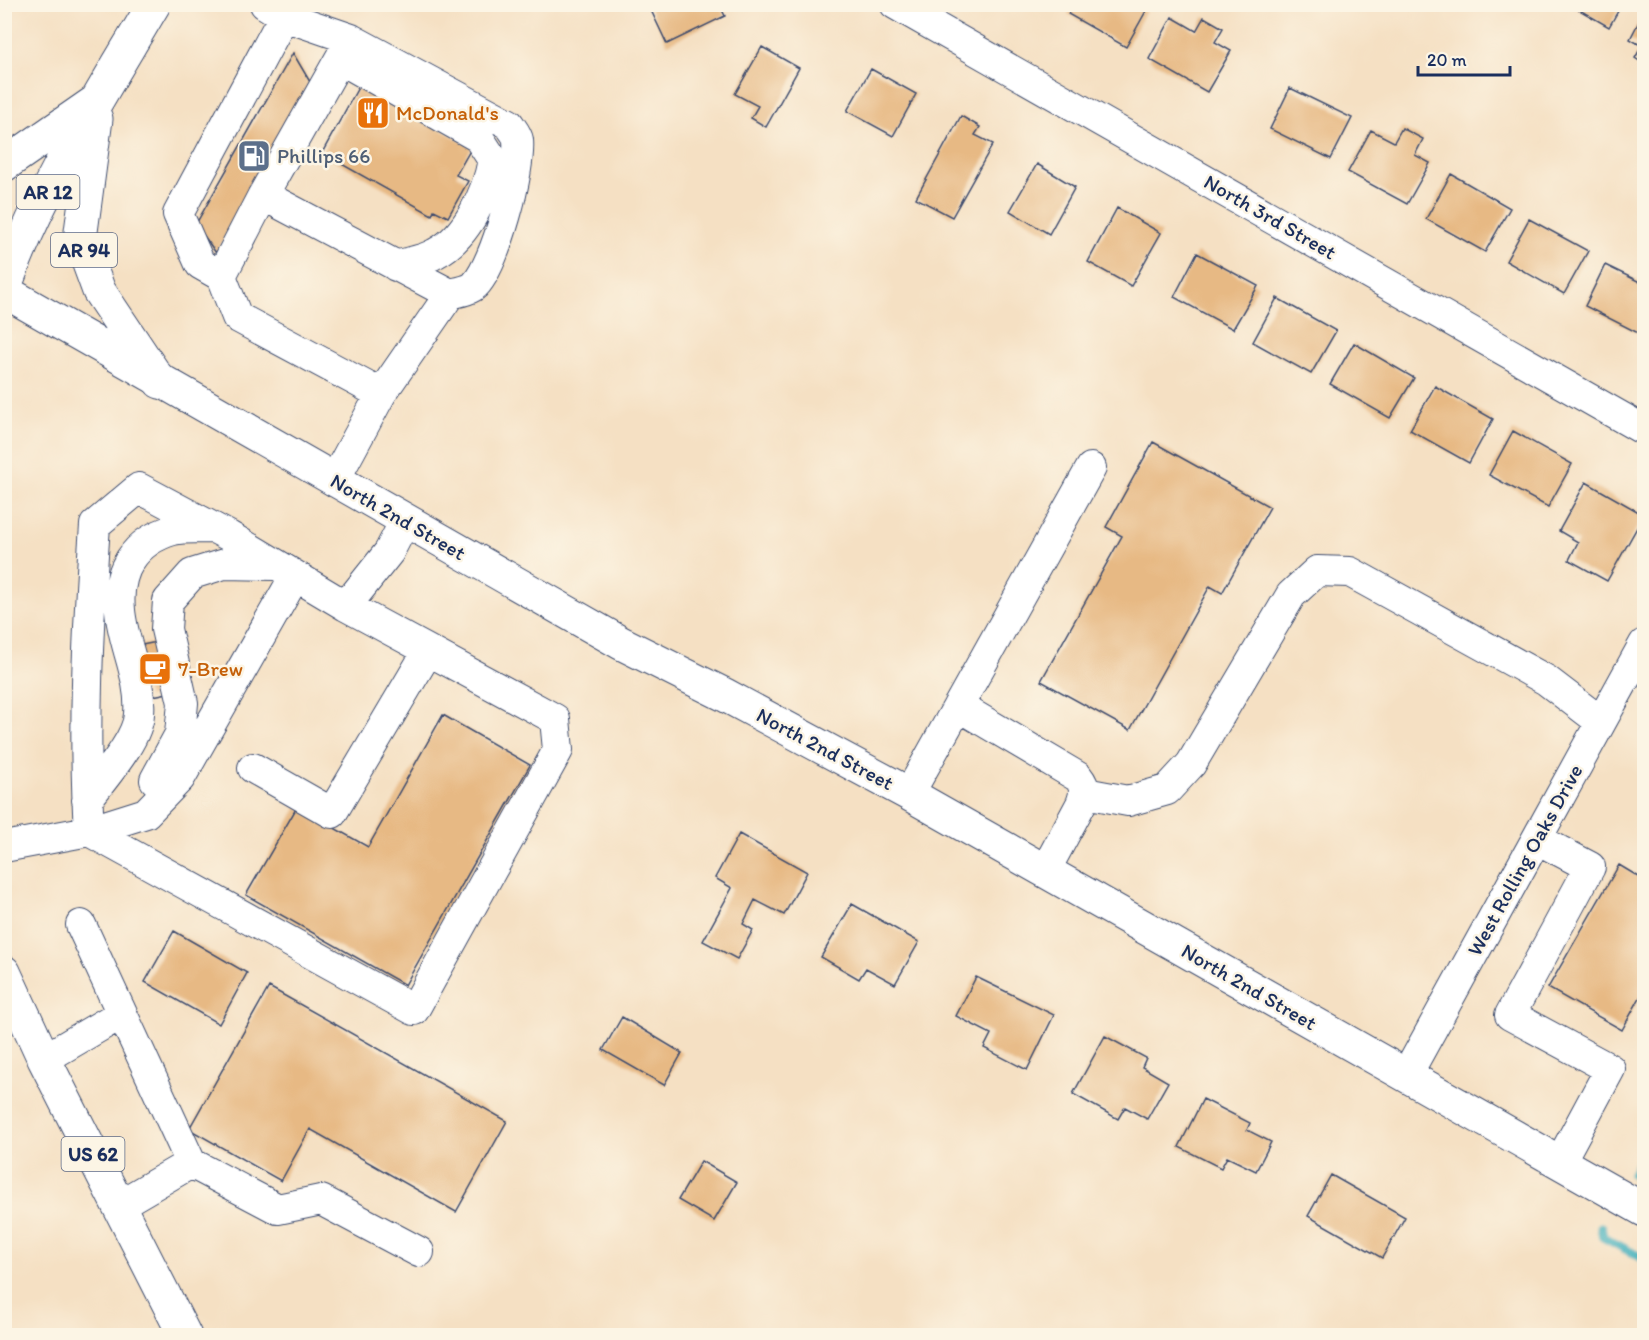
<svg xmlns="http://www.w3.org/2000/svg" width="1649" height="1340" font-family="Itim,sans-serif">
  <rect width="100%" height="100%" fill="#fcf5e5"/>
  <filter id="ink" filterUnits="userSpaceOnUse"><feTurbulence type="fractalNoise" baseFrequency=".0167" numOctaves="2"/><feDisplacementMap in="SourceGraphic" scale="12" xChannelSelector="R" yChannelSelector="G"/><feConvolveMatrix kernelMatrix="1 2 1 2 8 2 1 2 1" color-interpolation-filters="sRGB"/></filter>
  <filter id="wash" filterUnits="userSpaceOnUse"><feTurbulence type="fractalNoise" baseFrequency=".008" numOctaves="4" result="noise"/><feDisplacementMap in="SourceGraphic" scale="24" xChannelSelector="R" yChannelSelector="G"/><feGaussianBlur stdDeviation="1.35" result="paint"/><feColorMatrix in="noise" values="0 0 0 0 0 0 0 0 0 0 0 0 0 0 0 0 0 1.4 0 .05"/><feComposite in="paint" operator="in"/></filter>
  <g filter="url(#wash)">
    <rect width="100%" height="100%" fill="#f5e0c3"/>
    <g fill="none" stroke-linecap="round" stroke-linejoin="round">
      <path stroke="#40afbc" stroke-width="9" d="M1633,1174l11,-20
        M1601,1227l2,10 41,22"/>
    </g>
    <g id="blocks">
      <path fill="#e7b984" d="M648,4h71l6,12 -58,28z
        M1073,4h60l13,7 -20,36 -58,-33z
        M1569,4h53l-13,23z
        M1644,12v52l-9,-6 7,-12 -12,-7z
        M1172,17l24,14 8,-14 19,11 -8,14 16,9 -24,41 -58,-33z
        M762,47l37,21 -33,59 -15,-9 7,-12 -23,-12z
        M293,53l20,34 -97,166 -20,-29z
        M871,69l45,25 -23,42 -46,-25z
        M360,84l112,63 -16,28 12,6 -20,36 -14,-7 -2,5 -110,-62z
        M1290,88l62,30 -21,41 -61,-30z
        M961,116l19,11 -5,8 18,9 -41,73 -36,-19z
        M1402,128l21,11 -8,16 15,8 -23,41 -59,-32 23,-42 23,12z
        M1037,164l38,23 -26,47 -39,-23z
        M1451,174l59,34 -25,44 -59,-33z
        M1117,208l44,25 -30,53 -43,-24z
        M1529,219l59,32 -24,43 -58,-33z
        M1197,253l61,33 -25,43 -59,-32z
        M1605,265l39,19v52l-59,-30z
        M1277,298l59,33 -25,43 -58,-32z
        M1354,343l60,35 -24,40 -60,-34z
        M1435,386l58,33 -24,44 -59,-33z
        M1513,431l59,33 -24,43 -59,-32z
        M1153,442l117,65 -48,86 -12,-7 -80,144 -89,-49 81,-145 -16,-9z
        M1586,482l58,33 -37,66 -38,-21 9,-18 -19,-11z
        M162,641l11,51 -25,5 -11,-51z
        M443,715l87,50 -125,220 -159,-90 51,-88 71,40z
        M739,834l68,38 -23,43 -29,-15 -12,24 10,6 -16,29 -34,-18 29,-53 -17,-10z
        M1619,865l25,15v110l-22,40 -74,-42z
        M852,904l67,38 -24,42 -29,-16 -7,11 -38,-22z
        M174,931l73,42 -28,51 -74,-42z
        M976,977l78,38 -27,55 -43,-22 7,-14 -35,-18z
        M269,987l238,134 -51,91 -146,-83 -29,52 -92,-52z
        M622,1017l60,36 -18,32 -61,-35z
        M1105,1036l41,22 -4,9 26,15 -21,37 -22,-12 -7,12 -45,-25z
        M1203,1099l47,24 -3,7 24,12 -15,29 -29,-14 -6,11 -42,-21z
        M701,1161l36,21 -23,39 -36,-21z
        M1331,1175l74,42 -23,41 -74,-42z"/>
    </g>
  </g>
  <g filter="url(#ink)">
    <use href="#blocks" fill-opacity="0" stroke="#3c4a6d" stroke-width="1.5"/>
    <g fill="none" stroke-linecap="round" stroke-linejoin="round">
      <defs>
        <path id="minor" d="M895,4l749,426
          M284,16l-106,198 22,50 21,12 16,41 144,77
          M351,39l158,85c3,5 8,10 9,16 3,30 -22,123 -43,145 -5,5 -17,7 -25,9
          M340,59l138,78 15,23c-6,33 -26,77 -57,93 -11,7 -27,9 -40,13
          M263,195l187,99 -69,100 -47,87
          M221,276l42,-81 88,-156 -67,-23 -19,-12
          M346,606l209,113 3,31 -144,260 -325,-179c-6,-103 -1,-204 6,-306l44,-37 90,48 117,70 43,-54 16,-31
          M958,706l120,71c8,10 7,16 3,27l-36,67
          M253,768l79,45 96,-162
          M155,780l25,-46 3,-31 -17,-74 2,-28 24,-27 32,-10 51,1
          M1085,793l43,8 39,-11 24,-26 100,-169 26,-24 33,1 196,108 55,42
          M909,794l182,-326
          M87,800c16,-22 51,-60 52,-86 3,-36 -16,-69 -19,-104 -4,-40 15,-69 53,-80 12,-3 28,-1 41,-2
          M1537,839l53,28 -80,148 100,54 -50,93
          M4,847l85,-16 57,-18 34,-35 115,-202
          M81,925l110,238 87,46 43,-9 98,52
          M44,1059l77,-45
          M1406,1076l238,-432
          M119,1205l72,-42"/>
        <path id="major" d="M4,291l617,352 104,52 184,99 735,416"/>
        <path id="highway" d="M96,119l-16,120 19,52 61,91
          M4,165l88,-61
          M4,289c36,-100 96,-193 150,-285
          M4,972l40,87 141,277"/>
      </defs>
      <use href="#minor" stroke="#3c4a6d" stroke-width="32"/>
      <use href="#major" stroke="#3c4a6d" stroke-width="35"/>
      <use href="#highway" stroke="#3c4a6d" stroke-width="35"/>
      <use href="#minor" stroke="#fff" stroke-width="30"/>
      <use href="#major" stroke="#fff" stroke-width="33"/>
      <use href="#highway" stroke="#fff" stroke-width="33"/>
    </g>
  </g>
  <defs>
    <symbol id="restaurant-square" viewBox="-11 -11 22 22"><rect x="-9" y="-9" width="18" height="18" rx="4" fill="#e8710a" stroke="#fcf5e5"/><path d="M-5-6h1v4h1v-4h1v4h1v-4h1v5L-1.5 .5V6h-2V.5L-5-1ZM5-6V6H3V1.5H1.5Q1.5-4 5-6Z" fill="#fff"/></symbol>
    <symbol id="fuel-square" viewBox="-11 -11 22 22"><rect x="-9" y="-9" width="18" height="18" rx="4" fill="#5c6f8a" stroke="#fcf5e5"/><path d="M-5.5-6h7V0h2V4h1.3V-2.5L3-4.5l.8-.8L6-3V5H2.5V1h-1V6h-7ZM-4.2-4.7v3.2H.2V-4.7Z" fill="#fff"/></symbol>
    <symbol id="cafe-square" viewBox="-11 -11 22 22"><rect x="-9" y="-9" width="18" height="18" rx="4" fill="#e8710a" stroke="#fcf5e5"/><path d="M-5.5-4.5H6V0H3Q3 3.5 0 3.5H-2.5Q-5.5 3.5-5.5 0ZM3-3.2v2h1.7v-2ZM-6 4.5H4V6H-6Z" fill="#fff"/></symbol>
  </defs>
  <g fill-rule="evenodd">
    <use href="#restaurant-square" x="354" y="94" width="38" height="38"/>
    <use href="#fuel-square" x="235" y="137" width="38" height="38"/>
    <use href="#cafe-square" x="136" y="650" width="38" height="38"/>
  </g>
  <g text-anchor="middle" stroke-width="5" stroke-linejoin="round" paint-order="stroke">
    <g fill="#fcf5e5" stroke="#5e6a86" stroke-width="1.5">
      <rect x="16.5" y="175" width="63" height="34" rx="4.5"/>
      <rect x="51" y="233" width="66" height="34" rx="4.5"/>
      <rect x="61.5" y="1137" width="63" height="34" rx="4.5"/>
    </g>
    <g font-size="20" font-weight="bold" fill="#1b2f5e">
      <text x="48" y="199">AR 12</text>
      <text x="84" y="257">AR 94</text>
      <text x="93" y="1161">US 62</text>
    </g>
    <g font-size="21" fill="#c56008" stroke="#fcf5e5" text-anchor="start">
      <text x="396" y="120">McDonald's</text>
      <text x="178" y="676">7-Brew</text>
    </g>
    <g font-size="21" fill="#4e5e75" stroke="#fcf5e5" text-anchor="start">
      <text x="277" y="163">Phillips 66</text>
    </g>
    <g font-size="21" fill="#1b2f5e" stroke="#fcf5e5">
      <text transform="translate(1270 217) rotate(30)" y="7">North 3rd Street</text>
      <text transform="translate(398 517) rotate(30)" y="7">North 2nd Street</text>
      <text transform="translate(825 749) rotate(28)" y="7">North 2nd Street</text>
      <text transform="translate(1525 860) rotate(-61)" y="7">West Rolling Oaks Drive</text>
      <text transform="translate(1249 987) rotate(30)" y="7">North 2nd Street</text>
    </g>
  </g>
  <rect width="1649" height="1340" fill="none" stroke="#fcf5e5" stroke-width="24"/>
  <path d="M1418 66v9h92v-9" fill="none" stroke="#1b2f5e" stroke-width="3"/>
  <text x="1427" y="66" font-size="18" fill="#1b2f5e" stroke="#fcf5e5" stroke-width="4.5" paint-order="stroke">20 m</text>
</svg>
